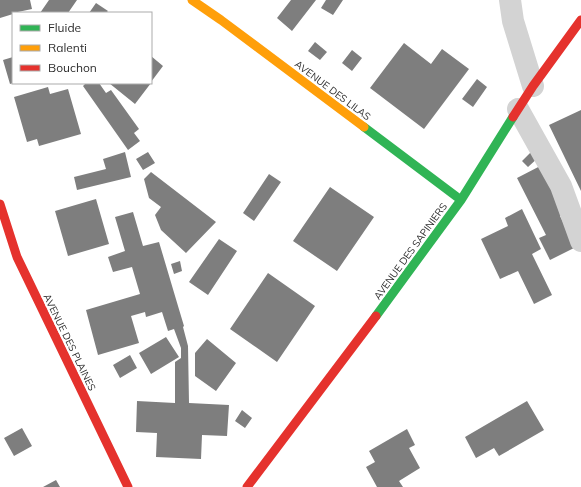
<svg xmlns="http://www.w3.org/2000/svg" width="581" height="487" font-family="Mulish,sans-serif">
  <rect width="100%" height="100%" fill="#fff"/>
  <path fill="#7e7e7e" d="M0,0h30l2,9 -19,4v1l-13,4z
    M49,0h28l-9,13h-28z
    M291,0h25l-24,31 -15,-13z
    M326,0h17l-10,15 -12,-7z
    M96,3l12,8 -2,2h-17z
    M315,42l12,10 -7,8 -12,-9z
    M404,43l27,21 11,-15 27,20 -45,60 -54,-41z
    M352,50l10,8 -10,13 -10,-8z
    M151,56l12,10 -12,16z
    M13,57v26l-3,1 -7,-24z
    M477,79l10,8 -14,20 -11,-8z
    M86,83h13l7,10 5,-3 28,39 -5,4 6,8 -12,9 -45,-64z
    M109,83h42l-16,21z
    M48,87l2,7 18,-5 13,45 -42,12 -2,-7 -10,3 -13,-45z
    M581,110v81l-32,-66z
    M534,149l6,7 -12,11 -6,-6z
    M125,152l6,25 -54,13 -3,-13 32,-8 -3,-10z
    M148,152l7,11 -12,7 -7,-11z
    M546,163l24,48 -10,5 16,31 -26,13 -11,-22 7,-3 -29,-57z
    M151,172l65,50 -30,31 -25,-23 -6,-15 6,-8 -12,-9 -5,-19z
    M269,174l12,8 -27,39 -11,-8z
    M330,187l44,30 -37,54 -44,-30z
    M96,199l13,45 -41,12 -13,-45z
    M522,209l19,40 -9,5 20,41 -18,9 -16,-33 -18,8 -19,-40 27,-13 -3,-8z
    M133,212l10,34 16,-4 19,64 6,20 -1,1 5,19 1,57 40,2 -2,31 -25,-1 -1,24 -45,-2 1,-24 -21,-1 1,-31 38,2v-41l6,-4v-10l-7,-19 -6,2 -6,-19 -16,5 -1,-5 -14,4 8,27 -41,12 -12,-45 54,-16 -8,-27 -19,5 -5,-15 17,-6 -10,-34z
    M219,239l18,12 -29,44 -19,-13z
    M180,261l2,10 -8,3 -3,-10z
    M268,273l47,33 -38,56 -47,-33z
    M166,337l13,20 -28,17 -12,-21z
    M207,339l29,24 -20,28 -21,-15v-23z
    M130,355l7,13 -17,10 -7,-13z
    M527,401l17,29 -45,26 -5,-8 -18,10 -11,-21z
    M242,410l10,8 -7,10 -10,-7z
    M22,428l10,18 -18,10 -10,-18z
    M407,429l8,16 -6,3 11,20 -21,13 4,6h-26l-11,-20 9,-5 -6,-11z
    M56,480l4,7h-17z"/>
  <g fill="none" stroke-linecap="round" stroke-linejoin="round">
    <path stroke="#d3d3d3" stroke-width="22" d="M510,0l3,21 20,65
      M518,109l43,77 20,55"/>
    <path stroke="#30b455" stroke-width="9" d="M364,127l97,73
      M376,316l85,-116 52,-83"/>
    <path stroke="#ff9f0a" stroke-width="9" d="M192,0l29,20 143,107"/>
    <path stroke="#e5322d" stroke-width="9" d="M513,117l20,-31 48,-66
      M0,204l17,53 111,230
      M247,487l129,-171"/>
  </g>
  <g text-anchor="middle" stroke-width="4" stroke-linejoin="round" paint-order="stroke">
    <g font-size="10" fill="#2e2e2e" stroke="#fff">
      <text transform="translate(333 90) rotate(37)" y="4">AVENUE DES LILAS</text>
      <text transform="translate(410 251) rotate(-54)" y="4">AVENUE DES SAPINIERS</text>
      <text transform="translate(70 342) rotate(64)" y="4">AVENUE DES PLAINES</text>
    </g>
  </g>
  <rect x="12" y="12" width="140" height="72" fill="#ffffff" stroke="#ababab"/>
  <rect x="20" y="25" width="20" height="6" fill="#30b455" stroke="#ababab"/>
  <text x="48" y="32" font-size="12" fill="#2e2e2e">Fluide</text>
  <rect x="20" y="45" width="20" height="6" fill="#ff9f0a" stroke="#ababab"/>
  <text x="48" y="52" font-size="12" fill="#2e2e2e">Ralenti</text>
  <rect x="20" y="65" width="20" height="6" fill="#e5322d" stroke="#ababab"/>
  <text x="48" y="72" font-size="12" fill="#2e2e2e">Bouchon</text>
</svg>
